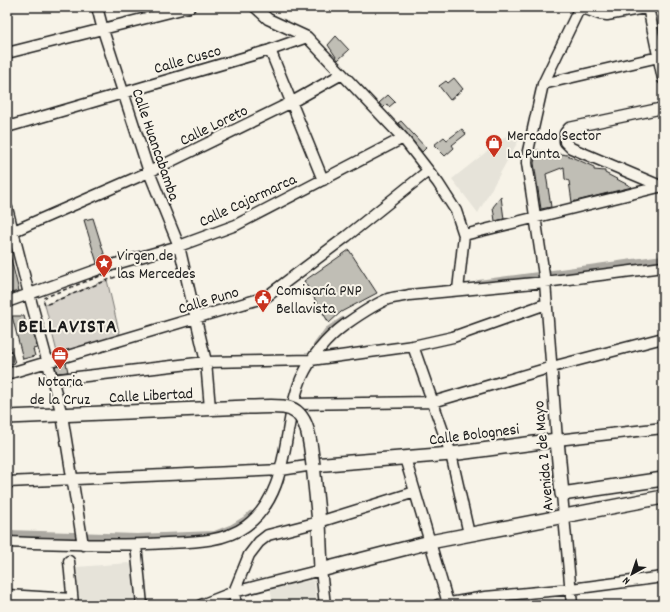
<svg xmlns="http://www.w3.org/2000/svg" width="670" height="612" font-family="Dekko,sans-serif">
  <rect width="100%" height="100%" fill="#f7f3e8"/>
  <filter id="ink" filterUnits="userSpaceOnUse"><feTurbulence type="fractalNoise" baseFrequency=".025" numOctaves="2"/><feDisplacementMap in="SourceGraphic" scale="8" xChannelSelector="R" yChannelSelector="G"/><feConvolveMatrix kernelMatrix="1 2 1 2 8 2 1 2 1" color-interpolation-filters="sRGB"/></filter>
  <g filter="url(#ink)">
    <path fill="#e6e3d9" d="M514,130l7,6 -43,77 -26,-34z
      M129,563l6,5 3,37h-59l-2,-38z
      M314,580l3,25h-44l-3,-18z"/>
    <path fill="#d7d3cb" stroke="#7a7874" d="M107,280l13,56 -62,20 -13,-51z"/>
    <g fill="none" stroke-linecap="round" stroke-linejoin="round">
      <path stroke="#aca9a2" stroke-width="8" d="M479,284l184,-25
        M317,346l11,-15 15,-10
        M7,534l130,4 78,-3 18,-7 13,-8 5,-5"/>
    </g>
    <path fill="#c0beb5" stroke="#1c1c1c" d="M336,36l13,14 -11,10 -10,-15z
      M454,78l9,11 -13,11 -11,-14 7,-5 2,2z
      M388,95l7,7 -6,5 -2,-3 -4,4 -4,-5z
      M401,121l25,27 -4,4 -24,-29z
      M462,129l4,5 -14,11 2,3 -9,8 -11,-11 10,-8 3,3z
      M537,150l30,5 27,12v3l11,1v2l27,14 -60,15 -3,-21 -4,-2 -1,-12 -18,7 5,33 -10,2 -7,-46z
      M501,197l3,22 -9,2 -2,-14z
      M93,218l13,42 -9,3 -13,-43z
      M349,250l28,43 -36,19 -12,11 -25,-42z
      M7,251h2l10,40 -12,3z
      M12,316h12l3,12 6,6 4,14 -4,1 2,7 -12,3z
      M9,343l6,20 -8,2v-21z
      M66,363l2,9 -11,1 -2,-7z"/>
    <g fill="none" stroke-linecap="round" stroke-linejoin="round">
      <defs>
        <path id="minor" d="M97,7l6,23 46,142 30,74 27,116 4,46
          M255,7l13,12 39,18 96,101 35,45 18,28 8,24 -6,55
          M648,7l15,72
          M650,7l-43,8 -8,-1 -19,-7 -37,77 -15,67 -1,12 18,119 12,158 106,-12
          M270,50l53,130
          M7,53l183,-46
          M543,84l120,-28
          M663,108l-94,20 -4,5v9l6,6 92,39
          M7,127l263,-77 37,-13
          M7,208l22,86 33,121 21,130
          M7,234l142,-62 143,-70 50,-28
          M464,235l199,-49
          M7,302l98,-35 74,-21 57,-21 167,-87
          M413,346l38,108 18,80
          M7,374l259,-77 81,-61 81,-65
          M52,380l154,-18 105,-2 102,-14 40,-9 93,-33
          M294,404l139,-2 119,-35 111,-29
          M405,458l43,145
          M7,482l274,-12 32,-5
          M562,494l10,111
          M7,542c53,2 107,4 160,1 26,-1 57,-1 79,-17 46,-34 35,-99 55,-147 10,-22 26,-41 45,-55 13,-9 27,-19 42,-25 6,-2 14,-2 21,-4l136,-13 118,-15
          M136,545l6,60
          M69,561l4,44
          M7,595l65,4
          M201,605l33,-13 87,-22 4,35
          M236,605l-2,-13 15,-37 10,-13 9,-7 51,-13 96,-30
          M438,605l47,-8 86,-8 92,-12"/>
        <path id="major" d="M7,417l241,-10
          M663,479l-101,15 -5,-54 -106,14 -138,11 6,57 2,48 109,-28 233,-45"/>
      </defs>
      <use href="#minor" stroke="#1c1c1c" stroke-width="13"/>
      <use href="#major" stroke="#1c1c1c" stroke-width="16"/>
      <path stroke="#1c1c1c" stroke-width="1.5" stroke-dasharray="4 3" stroke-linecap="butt" d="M121,268l2,6 -78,31 -2,-7z"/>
      <use href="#minor" stroke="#f7f3e8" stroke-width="10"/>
      <use href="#major" stroke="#f7f3e8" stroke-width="13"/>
      <defs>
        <path id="major-bridge" d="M248,407c12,0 24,-1 35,0 27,2 27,38 30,58"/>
      </defs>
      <use href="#major-bridge" stroke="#1c1c1c" stroke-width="16" stroke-linecap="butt"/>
      <use href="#major-bridge" stroke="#f7f3e8" stroke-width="13"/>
    </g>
  </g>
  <defs>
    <symbol id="shop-pin" viewBox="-11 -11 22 30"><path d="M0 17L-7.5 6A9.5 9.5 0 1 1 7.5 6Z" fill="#c8321e" stroke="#f7f3e8"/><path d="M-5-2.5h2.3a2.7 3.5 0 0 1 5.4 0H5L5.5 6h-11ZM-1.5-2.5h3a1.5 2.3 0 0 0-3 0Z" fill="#fff"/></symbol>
    <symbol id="sight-pin" viewBox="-11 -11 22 30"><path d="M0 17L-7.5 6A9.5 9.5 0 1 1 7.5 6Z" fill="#c8321e" stroke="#f7f3e8"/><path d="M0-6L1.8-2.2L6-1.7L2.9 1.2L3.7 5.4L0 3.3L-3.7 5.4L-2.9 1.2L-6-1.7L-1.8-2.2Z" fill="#fff"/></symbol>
    <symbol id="civic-pin" viewBox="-11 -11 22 30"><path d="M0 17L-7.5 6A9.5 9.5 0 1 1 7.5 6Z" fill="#c8321e" stroke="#f7f3e8"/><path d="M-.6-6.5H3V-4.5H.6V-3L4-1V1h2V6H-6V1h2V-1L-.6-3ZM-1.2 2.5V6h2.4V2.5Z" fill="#fff"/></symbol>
    <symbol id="office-pin" viewBox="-11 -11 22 30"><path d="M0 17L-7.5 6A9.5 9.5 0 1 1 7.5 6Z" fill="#c8321e" stroke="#f7f3e8"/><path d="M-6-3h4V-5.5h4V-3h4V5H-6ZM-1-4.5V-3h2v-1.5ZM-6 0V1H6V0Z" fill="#fff"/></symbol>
  </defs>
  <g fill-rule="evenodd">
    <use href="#shop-pin" x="484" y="133" width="20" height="27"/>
    <use href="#sight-pin" x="94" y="253" width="20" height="27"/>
    <use href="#civic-pin" x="253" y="288" width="20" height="27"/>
    <use href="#office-pin" x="50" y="345" width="20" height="27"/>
  </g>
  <g text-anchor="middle" stroke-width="4" stroke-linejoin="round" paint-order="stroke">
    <g font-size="16" fill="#1c1c1c" stroke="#f7f3e8">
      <text transform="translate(187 58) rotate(-16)" y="6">Calle Cusco</text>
      <text transform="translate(213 124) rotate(-26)" y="6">Calle Loreto</text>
      <text transform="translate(157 144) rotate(71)" y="6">Calle Huancabamba</text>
      <text transform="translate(247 199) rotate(-25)" y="6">Calle Cajarmarca</text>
      <text transform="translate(208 299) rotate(-17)" y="6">Calle Puno</text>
      <text transform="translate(151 394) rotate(-3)" y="6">Calle Libertad</text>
      <text transform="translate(474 433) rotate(-7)" y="6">Calle Bolognesi</text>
      <text transform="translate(542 456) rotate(-95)" y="6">Avenida 2 de Mayo</text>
    </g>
    <g font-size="16" fill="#1c1c1c" stroke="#f7f3e8" text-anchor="start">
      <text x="507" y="140">Mercado Sector<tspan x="507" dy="18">La Punta</tspan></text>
      <text x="117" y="260">Virgen de<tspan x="117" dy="18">las Mercedes</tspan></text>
      <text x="276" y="295">Comisaría PNP<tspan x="276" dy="18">Bellavista</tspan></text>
      <text x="60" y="386" text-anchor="middle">Notaria<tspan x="60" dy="18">de la Cruz</tspan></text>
    </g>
    <g font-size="20" font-weight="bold" letter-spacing="1" fill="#1c1c1c" stroke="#f7f3e8">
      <text x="68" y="332">BELLAVISTA</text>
    </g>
  </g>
  <rect width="670" height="612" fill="none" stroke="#f7f3e8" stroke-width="24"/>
  <rect x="12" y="12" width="646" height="588" fill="none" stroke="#1c1c1c" stroke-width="1.5" filter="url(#ink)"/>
  <g transform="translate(632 574) rotate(220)" stroke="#f7f3e8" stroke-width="3" paint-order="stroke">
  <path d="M0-3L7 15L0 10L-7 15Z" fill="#1c1c1c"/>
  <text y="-6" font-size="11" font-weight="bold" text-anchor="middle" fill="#1c1c1c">N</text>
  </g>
</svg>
